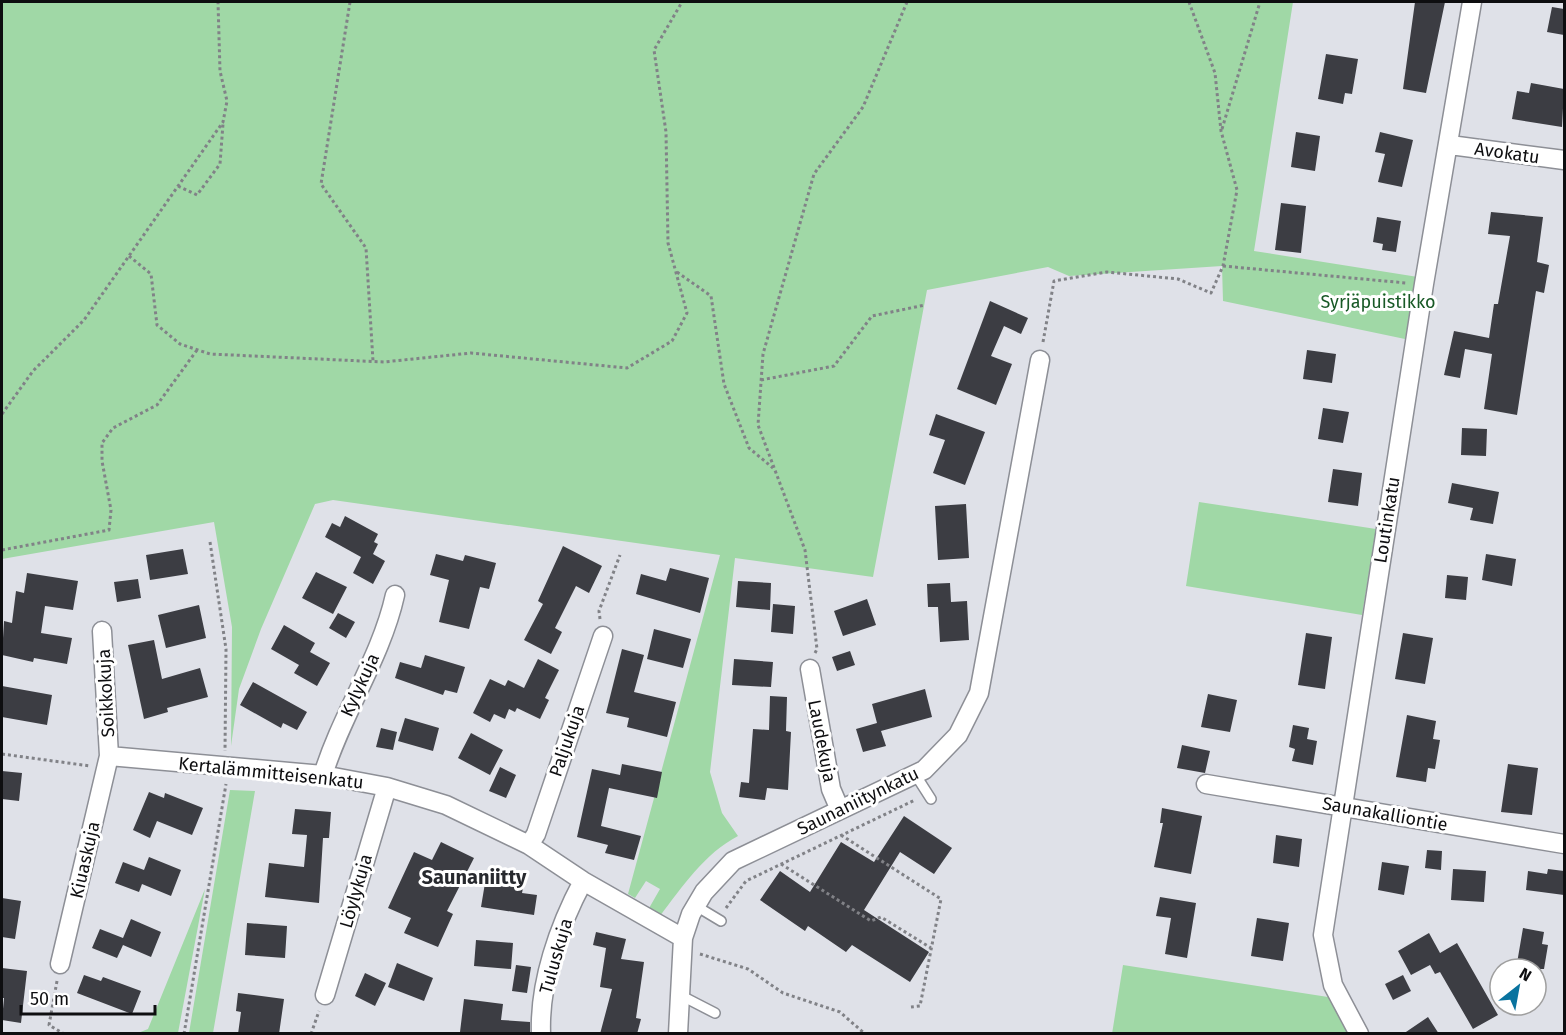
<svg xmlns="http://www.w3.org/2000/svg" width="1566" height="1035" font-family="'Fira Sans',sans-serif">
  <rect width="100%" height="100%" fill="#dfe1e8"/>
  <path fill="#a0d8a6" d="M2,2h1291l-39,249 164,26 -13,62 -182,-38 -1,-35 -153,10 -21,-9 -121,23 -54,287 -138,-19 -25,214 12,41 16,23c-33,17 -56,51 -78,80l-12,-6 12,-21 -14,-8 -11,17 -7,-4 92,-339 -387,-55 -18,4 -54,125 -22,60 -8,57 1,-119 -18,-105 -212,37z
    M1199,502l177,27 -14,86 -176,-29z
    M230,790l25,1 -42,242h-24z
    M205,889l-27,144h-40l10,-4z
    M1123,965l205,32 21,36 -237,1z"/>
  <path fill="#3c3d43" d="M1415,2h30l-19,91 -23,-4z
    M1552,7l12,2v26l-17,-3z
    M1326,54l32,5 -6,35 -7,-1 -2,11 -25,-5z
    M1531,83l33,6 -2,38 -50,-8 5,-28 12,2z
    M1296,132l24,4 -5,35 -24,-4z
    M1380,132l33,8 -11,47 -24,-5 7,-28 -10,-2z
    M1281,203l25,3 -5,47 -26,-3z
    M1491,212l52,5 -6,45 12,3 -5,28 -8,-2 -19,124 -33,-6 8,-55 -27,-5 -5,29 -16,-3 10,-44 35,7 5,-34h4l12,-68 -22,-2z
    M1377,217l24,4 -5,31 -14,-2 1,-6 -10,-2z
    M990,301l38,17 -7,16 -17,-8 -13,30 21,8 -16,41 -39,-16z
    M1307,350l29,4 -4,29 -29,-4z
    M1323,408l26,4 -6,31 -25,-4z
    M936,414l49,18 -20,53 -32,-12 12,-33 -16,-5z
    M1462,428l25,1 -1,27 -25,-1z
    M1333,469l29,4 -4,33 -30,-4z
    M1452,483l47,9 -6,32 -23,-4 3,-12 -25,-5z
    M966,504l3,54 -31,2 -3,-54z
    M345,516l33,18 -4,8 4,2 -5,10 12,7 -12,23 -20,-11 8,-16 -36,-20 7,-14 8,4z
    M563,546l39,20 -13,27 -13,-7 -21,42 7,4 -11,22 -27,-14 19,-36 -5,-3z
    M183,549l5,25 -38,6 -4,-25z
    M436,554l27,7 2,-6 31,8 -7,26 -9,-2 -11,42 -30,-7 10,-42 -19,-5z
    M1486,554l30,5 -4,27 -30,-6z
    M670,568l39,10 -9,35 -64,-19 5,-20 25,7z
    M316,572l31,15 -14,27 -31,-16z
    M27,573l51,8 -5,29 -28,-4 -4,27 31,5 -5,26 -33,-6 -1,4 -31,-7 2,-34 8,2 4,-32 8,2z
    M1447,575l21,2 -2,23 -21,-2z
    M138,579l3,19 -24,4 -3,-20z
    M738,581l33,2 -1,27 -34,-3z
    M950,583l1,19 16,-1 2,39 -29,2 -2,-35h-10l-1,-23z
    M867,599l9,26 -33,11 -9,-25z
    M773,604l22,2 -2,28 -22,-2z
    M199,605l7,33 -40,10 -8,-33z
    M338,613l17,9 -9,16 -17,-10z
    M284,625l31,18 -5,9 20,11 -13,23 -23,-13 5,-8 -28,-16z
    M654,629l37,10 -8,29 -36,-9z
    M1306,633l26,4 -7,52 -27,-4z
    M1403,633l30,5 -8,46 -30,-5z
    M154,640l8,39 38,-11 8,29 -41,11 1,4 -24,7 -16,-74z
    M622,649l22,6 -10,37 42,10 -9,35 -40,-10 2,-9 -23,-5z
    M850,651l5,14 -18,6 -5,-14z
    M425,655l40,12 -8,26 -12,-3 -2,5 -48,-17 5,-16 21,6z
    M538,659l21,11 -14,28 4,2 -9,19 -23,-11 -2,4 -6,-3 -4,10 -11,-5 -4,8 -17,-9 17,-34 15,7 3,-6 16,8z
    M734,659l39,3 -2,25 -39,-2z
    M253,682l54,30 -10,18 -14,-7 -2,5 -41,-23z
    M2,686l50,9 -5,30 -45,-8z
    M925,689l7,28 -51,14 5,15 -23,6 -7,-23 21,-6 -5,-19z
    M1208,694l29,6 -7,32 -29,-5z
    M770,696l17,1 -1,34 5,1 -3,58 -21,-2 -2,12 -26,-3 2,-15 8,1 4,-54 16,1z
    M1407,715l29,6 -3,18 7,1 -5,29 -7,-1 -2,14 -30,-5z
    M405,718l34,10 -6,23 -35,-10z
    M1293,725l16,3 -2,11 10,2 -4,24 -21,-4 3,-12 -6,-2z
    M381,728l16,4 -4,18 -17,-3z
    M471,733l32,17 -13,25 -32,-17z
    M1182,745l28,6 -5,22 -28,-5z
    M622,764l40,8 -5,26 -48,-10 -8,38 40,10 -7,24 -29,-7 3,-8 -31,-8 15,-68 28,6z
    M1508,764l30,4 -6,47 -31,-3z
    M500,767l16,8 -10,23 -17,-7z
    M2,771l20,2 -3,28 -17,-2z
    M149,792l15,6 1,-5 38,15 -11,27 -35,-14 -7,17 -17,-8z
    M1162,808l40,8 -11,58 -37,-7 9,-44h-3z
    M295,809l36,3 -2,26h-6l-4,65 -54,-6 4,-34 35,4 3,-32 -15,-1z
    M904,816l48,32 -18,26 -34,-22 -36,58 65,42 -19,30 -58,-37 -6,7 -38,-26 -3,5 -45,-31 20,-29 30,21 31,-50 33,20z
    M1276,835l26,4 -3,28 -26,-4z
    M441,842l33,16 -27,53 6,3 -15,33 -34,-14 7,-15 -23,-10 26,-56 18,8z
    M1427,850l15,1 -1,19 -16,-2z
    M149,857l32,13 -10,26 -29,-12 -3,8 -24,-9 8,-21 21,8z
    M1382,862l27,4 -5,29 -26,-5z
    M1453,869l33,2 -2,31 -33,-2z
    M1548,869l16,2v24l-38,-5 2,-19 19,3z
    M486,877l38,6 -2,10 15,2 -3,20 -53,-8z
    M1160,897l36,6 -9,55 -22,-4 6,-36 -15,-2z
    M2,898l19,3 -6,38 -13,-2z
    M1257,918l32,5 -6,38 -32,-5z
    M131,919l30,13 -10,25 -28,-12 -6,13 -25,-10 8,-19 23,9z
    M247,923l40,3 -2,32 -40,-3z
    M1523,928l21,4 -2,12 6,1 -4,24h-28z
    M596,932l30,7 -5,20 23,3 -8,56 5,1 -4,15h-37l12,-45 -12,-2 6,-39 -13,-3z
    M1429,933l11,20 17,-10 41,72 -25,14 -33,-57 -5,2 -5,-9 -19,10 -13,-24z
    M476,940l37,3 -2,26 -37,-3z
    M397,963l36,15 -9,23 -36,-14z
    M516,965l15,2 -4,26 -15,-2z
    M2,968l25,3 -6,52 -19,-3 2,-22h-2z
    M365,973l21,10 -11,23 -20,-10z
    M84,975l17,6 2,-4 38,14 -9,23 -55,-21z
    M1403,975l8,16 -18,9 -8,-16z
    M238,993l46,6 -5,35h-41l3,-22 -5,-1z
    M464,999l39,5 -2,16 29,2v12l-70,-2z
    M1428,1017l11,17h-36z"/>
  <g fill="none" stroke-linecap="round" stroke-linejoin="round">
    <defs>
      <path id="lane" d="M915,774l16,25
        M696,906l25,15
        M680,995l35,18"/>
      <path id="street" d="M1450,145l114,15
        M810,669l21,120 9,21
        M109,756l214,19 64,12 59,18 83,40 54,36 100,57
        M323,775c19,-62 58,-117 72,-180
        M1206,784l358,60
        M529,845l7,-11 67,-198
        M60,964l49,-208 -7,-125
        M325,995l62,-208
        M541,1034c-2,-52 18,-108 42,-153
        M678,1034l5,-96 8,-24 13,-22 29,-31 191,-91 34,-35 21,-42 61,-333
        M1359,1034l-26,-49 -10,-50 101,-651 48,-282"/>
    </defs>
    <use href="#lane" stroke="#8d8f96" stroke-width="12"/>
    <use href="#street" stroke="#8d8f96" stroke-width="21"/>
    <path stroke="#818287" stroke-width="3" stroke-dasharray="3 3" stroke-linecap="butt" d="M350,2l-29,182 45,64 7,113
      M1222,129l38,-127
      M178,186l19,9 23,-31 3,-40
      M129,256l22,18 6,51 23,19 30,10 174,8 87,-9 156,15 45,-27 15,-28 -19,-70 -2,-111 -12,-82 28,-48
      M1223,266l183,17
      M677,272l34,24 13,88 25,64 24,20
      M1043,342l11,-61 53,-9 71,7 33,14 12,-27 14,-76 -16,-59 -6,-58 -26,-71
      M761,380l73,-14 38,-50 53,-11
      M2,414l31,-43 51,-51 139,-198 4,-21 -7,-30 -2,-69
      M210,542l16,107 -1,102
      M2,550l107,-20 2,-20 -9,-49v-18l11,-15 44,-23 40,-55
      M600,619l-1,-8 21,-56
      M815,653l2,-4 -12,-99 -47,-125 5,-71 51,-180 49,-67 44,-105
      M2,754l88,12
      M841,835l100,64 -21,107 -9,1
      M781,864l90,57 10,-4 50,31
      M726,908l20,-27 169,-81
      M700,954l48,15 35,24 57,19 25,22
      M57,981l-8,44 15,9
      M184,1034l42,-250
      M311,1034l8,-23"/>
    <use href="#lane" stroke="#fff" stroke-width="9"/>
    <use href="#street" stroke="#fff" stroke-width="18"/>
  </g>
  <g text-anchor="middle" stroke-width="6" stroke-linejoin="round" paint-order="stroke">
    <g font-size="18" fill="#0e0e10" stroke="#fff">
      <text transform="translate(1507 153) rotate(8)" y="6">Avokatu</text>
      <text transform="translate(1387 520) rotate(-81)" y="6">Loutinkatu</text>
      <text transform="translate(360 685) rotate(-65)" y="6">Kylykuja</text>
      <text transform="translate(106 693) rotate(-93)" y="6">Soikkokuja</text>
      <text transform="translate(567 741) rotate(-71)" y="6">Paljukuja</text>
      <text transform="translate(822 741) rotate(79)" y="6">Laudekuja</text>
      <text transform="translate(271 773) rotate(6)" y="6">Kertalämmitteisenkatu</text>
      <text transform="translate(858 801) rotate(-26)" y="6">Saunaniitynkatu</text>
      <text transform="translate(1385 814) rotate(10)" y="6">Saunakalliontie</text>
      <text transform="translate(85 860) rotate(-77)" y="6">Kiuaskuja</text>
      <text transform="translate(356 891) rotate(-74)" y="6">Löylykuja</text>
      <text transform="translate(556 956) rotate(-74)" y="6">Tuluskuja</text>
    </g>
    <g font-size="18" fill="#185926" stroke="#fff">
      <text x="1378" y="308">Syrjäpuistikko</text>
    </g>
    <g font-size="20" font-weight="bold" fill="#27292e" stroke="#fff">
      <text x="474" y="884">Saunaniitty</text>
    </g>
  </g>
  <rect width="1566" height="1035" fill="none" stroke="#0e0e10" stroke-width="6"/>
  <g transform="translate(1518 987) rotate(31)"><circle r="28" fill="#ffffff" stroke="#9f9f9f" stroke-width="1.5"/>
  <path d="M0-4.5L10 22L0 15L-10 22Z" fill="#09739f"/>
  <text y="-9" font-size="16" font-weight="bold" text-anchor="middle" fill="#0e0e10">N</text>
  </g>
  <path d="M21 1005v9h134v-9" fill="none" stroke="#0e0e10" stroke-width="3"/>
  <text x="30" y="1005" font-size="18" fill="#0e0e10" stroke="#ffffff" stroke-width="4.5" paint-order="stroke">50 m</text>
</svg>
